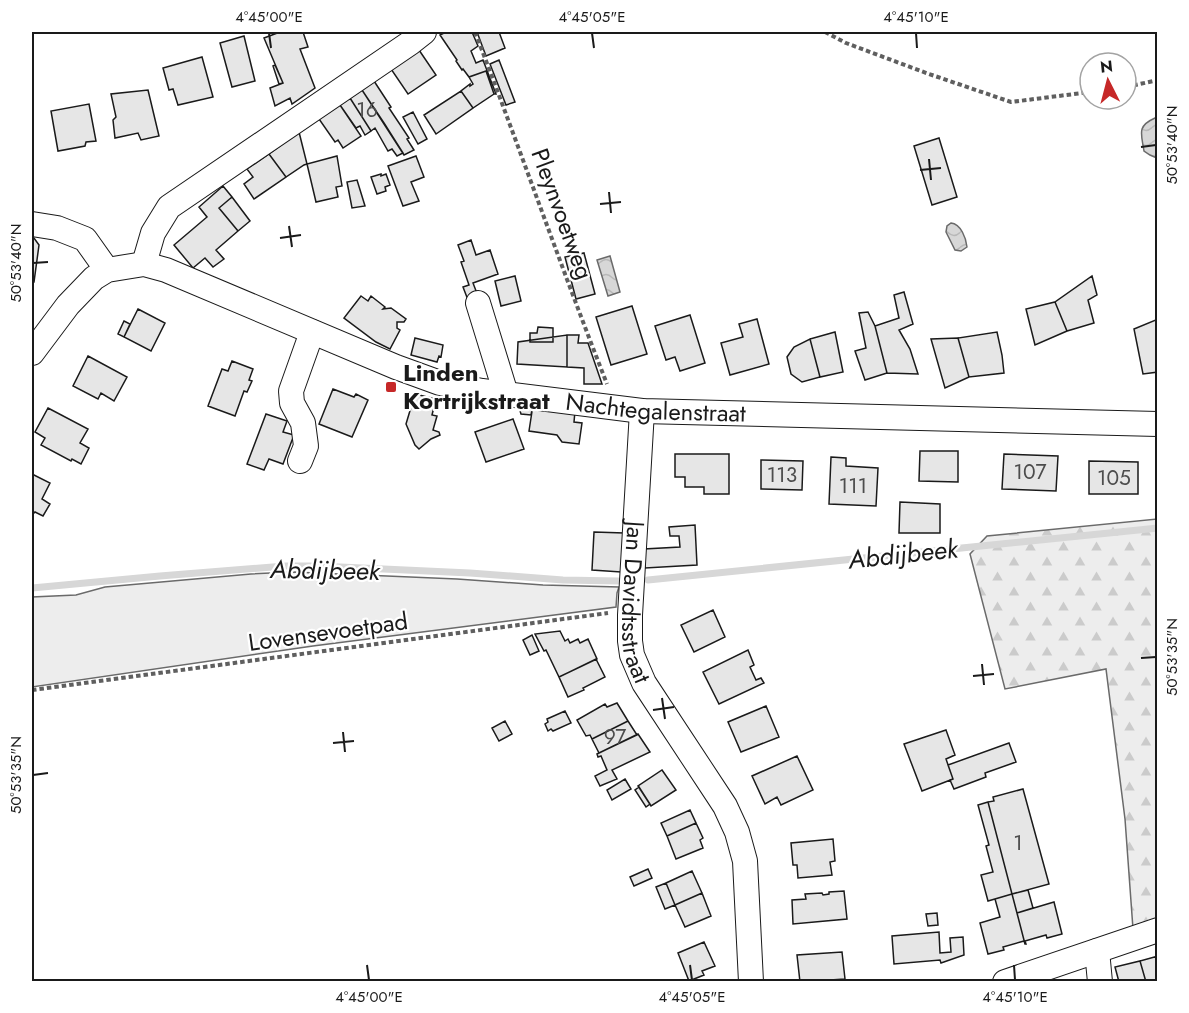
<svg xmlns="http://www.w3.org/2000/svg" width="1189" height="1013" font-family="Jost,sans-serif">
  <defs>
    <pattern id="forest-firs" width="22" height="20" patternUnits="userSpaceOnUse" patternTransform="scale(1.5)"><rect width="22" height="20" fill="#ededed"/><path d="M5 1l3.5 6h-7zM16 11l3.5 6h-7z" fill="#cbcbcb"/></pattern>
    <pattern id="water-waves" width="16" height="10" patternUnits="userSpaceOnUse" patternTransform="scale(1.5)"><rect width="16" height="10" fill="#d7d7d7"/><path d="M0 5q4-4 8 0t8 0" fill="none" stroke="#b8b8b8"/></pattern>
  </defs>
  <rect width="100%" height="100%" fill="#fff"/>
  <path fill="#ededed" stroke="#6a6a6a" stroke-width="1.5" d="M293,572l164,7 86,6 76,2 -2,6 -1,14 -303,39 -281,41v-90l44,-2 29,-8 146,-13z"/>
  <path fill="url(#forest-firs)" stroke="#6a6a6a" stroke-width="1.5" d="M1157,519v403l-24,7 -8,-110 -19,-150 -101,20 -35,-135 17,-18z"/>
  <path fill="url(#water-waves)" stroke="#6a6a6a" stroke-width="1.5" d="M1155,118l2,1v39l-7,-3 -6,-4c-3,-18 -7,-25 11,-33z
    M951,223c10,1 15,15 16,24l-6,4 -6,-1 -9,-18 1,-6z
    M610,256l10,36 -12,4 -11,-36z"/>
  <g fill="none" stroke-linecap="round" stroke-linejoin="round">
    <path stroke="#d7d7d7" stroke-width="7" d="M648,580l510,-52
      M32,588l128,-12 125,-10h34l151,7 93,7 55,1"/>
  </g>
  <path fill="#e6e6e6" stroke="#1a1a1a" stroke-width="1.5" d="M280,32h23l5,15 -8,2 15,39 -23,16 -2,-6 -15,8 -5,-18 13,-5 -19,-45z
    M446,32h26l6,14 -7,5 5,12 7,-3 13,34h-2l-8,-23 -17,6 -6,-8 -1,1 -6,-9 1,-1 -17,-25z
    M477,32h22l6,16 -19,8z
    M244,36l11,45 -23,6 -12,-44z
    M419,50l17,25 -28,19 -17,-25z
    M202,57l11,40 -35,8 -5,-16 -4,1 -6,-22z
    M499,60l16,42 -9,3 -16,-41z
    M275,65l8,18 -4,1 -6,-18z
    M486,71l8,23 -21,14 -12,-17 9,-7v2l3,-2 -4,-7z
    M374,81l17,26 -2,1 20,30 -2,1 7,11 -10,5 -42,-65z
    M148,90l11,46 -18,4 -3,-7 -23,5 -2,-18 3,-3 -5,-23z
    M362,90l22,33 19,30 -6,3 -5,-7 -4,2 -13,-23 -4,3 -21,-33z
    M461,91l12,17 -37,26 -12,-19z
    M350,98l21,33 -6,4 -5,-9 -4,2 -16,-23z
    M89,104l7,37 -10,1 -1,4 -27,5 -7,-40z
    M340,105l21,31 -18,12 -5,-8 -3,2 -16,-23z
    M413,112l14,27 -9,5 -15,-27z
    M299,132l8,32 -3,1 -18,12 -17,-23z
    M939,138l18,59 -25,8 -18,-59z
    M269,154l17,23 -32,22 -10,-15 9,-7 -6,-8z
    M337,156l5,30 -6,1 2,10 -22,5 -9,-38z
    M416,156l8,21 -13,5 8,19 -16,5 -15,-40z
    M381,174v2l5,-2 4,11 -5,2 1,4 -9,3 -6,-17z
    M357,180l8,26 -13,2 -5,-26z
    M223,186l9,11 -13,11 19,23 -22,19 8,9 -11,8 -8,-9 -12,10 -19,-23 33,-28 -8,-10z
    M232,197l18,24 -12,10 -19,-23z
    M32,237l2,1 5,7 -5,37h-2z
    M471,240l5,15 14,-5 8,24 -25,9 5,13 -10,4 -5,-13 6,-2 -8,-23 3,-1 -6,-16z
    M584,253l11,41 -19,5 -11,-42z
    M515,276l6,25 -20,5 -6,-25z
    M1092,276l5,19 -9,5 6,23 -27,8 -12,-29z
    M904,292l9,32 -14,6 11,19 8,25 -31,-1 -12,-47 24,-8 -5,-23z
    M361,296l7,5 3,-5 14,11 -2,2 8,-1 15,11 -2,3h-7v6l3,2 -10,19 -14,-7 -32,-24z
    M1055,302l12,29 -32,14 -9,-36z
    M632,306l15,48 -36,11 -15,-48z
    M138,309l27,14 -14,28 -27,-14z
    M868,312l7,14 12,47 -22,7 -10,-29 11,-3 -7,-35z
    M690,315l15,48 -25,8 -5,-14 -9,3 -11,-34z
    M757,319l12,45 -39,11 -9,-32 22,-6 -4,-13z
    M1158,319v53l-15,2 -9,-45z
    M124,321l6,3 -6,13 -6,-3z
    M538,327l15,1v14h-23v-9h7z
    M835,332l8,40 -23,5 -10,-38z
    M997,332l5,23 2,18 -35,4 -11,-39z
    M567,335h12l-1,8h10l14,41h-18v-16l-17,-1z
    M567,335v32l-50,-3 1,-22z
    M415,338l28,7 -2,12 -2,-1 -2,6 -26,-7z
    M958,338l11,39 -24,11 -14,-49z
    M810,339l10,38 -18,5 -11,-8 -4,-17 7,-10z
    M88,356l39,21 -13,24 -13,-8 -3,6 -25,-13z
    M232,361l21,8 -4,11 3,1 -5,11 -3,-1 -9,25 -27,-10 14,-37 6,2z
    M333,389l21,8 2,-3 12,6 -16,37 -33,-13z
    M415,394l21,5 -4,16 5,1 -4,14 6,2 1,3 -9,4 -12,10 -4,-4 -9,-21z
    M518,404l15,1 -2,10 -10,-1z
    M533,405l42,6 -1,11 8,1 -3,21 -17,-2 -5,-7 -28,-4z
    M48,408l40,21 -8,14 9,5 -8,16 -9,-5 -1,2 -30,-16 4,-7 -10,-6z
    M266,414l21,7 -4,11 11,3 -11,29 -14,-5 -5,11 -17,-6z
    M513,419l11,30 -38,13 -11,-30z
    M920,451h38v31l-39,-1z
    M675,454h54v40h-25v-7h-19v-10h-10z
    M1004,454l54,2 -2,35 -54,-2z
    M831,457l15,1v8l32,2 -2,38 -47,-2z
    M761,460l42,1 -1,29 -41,-1z
    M1089,461l49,1v32h-49z
    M32,474l18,9 -8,16 8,5 -7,12 -8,-4 -2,2 -1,-1z
    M900,502l40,2v29h-41z
    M695,525l2,40 -52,3 -1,-19 36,-2 -1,-11h-9l-1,-9z
    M594,532l30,1 -3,39 -29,-2z
    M713,610l12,27 -31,15 -13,-27z
    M560,631l5,10 3,-2 2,4 8,-4 2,4 8,-4 9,20 -38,18 -13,-27 -2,1 -9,-17z
    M532,635l7,16 -9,4 -7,-15z
    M748,650l6,15 -4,2 6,13 5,-2 3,5 -45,21 -16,-32z
    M596,659l9,18 -22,11 1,2 -16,7 -9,-20z
    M617,703l11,18 -36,18 -2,-4 -4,1 -9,-16 28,-16 2,3z
    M766,706l13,31 -38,15 -13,-30z
    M565,711l6,12 -18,8 -2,-2 -3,2 -3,-7 3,-2 -1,-3z
    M505,721l7,13 -13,7 -7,-13z
    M628,721l9,14 -38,18 -7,-14z
    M946,730l9,25 -9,4 7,20 -31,12 -18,-47z
    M638,734l12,18 -38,18 5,9 -17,7 -5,-10 12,-6 -6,-14 -3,1 -1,-3z
    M1009,743l7,19 -31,11 1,4 -32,12 -4,-9 3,-1 -5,-14z
    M797,756l16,34 -32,15 -4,-8 -12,7 -13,-28z
    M662,770l14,20 -25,16 -13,-20z
    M625,779l6,10 -19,11 -5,-10z
    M639,787l11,17 -4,3 -11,-17z
    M1023,789l26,95 -37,10 -24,-92 6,-1 -1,-4z
    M988,802l24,92 -24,7 -7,-26 12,-3 -7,-26 3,-1 -11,-40z
    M690,810l6,13 -29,13 -6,-13z
    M696,823l7,15 -3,2 3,8 -27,11 -9,-23z
    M833,839l2,22 -5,1 2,13 -34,3 -1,-13h-4l-2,-22z
    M648,869l4,9 -18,8 -4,-9z
    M692,871l10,22 -27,12 -9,-22z
    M666,883l9,22 -10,4 -9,-22z
    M1028,890l5,18 -16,5 -5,-19z
    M844,891l3,28 -54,5 -1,-24 14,-1 -1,-5 17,-1 1,2 6,-1v-2z
    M702,893l9,23 -26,11 -10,-22z
    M1012,894l13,50 -1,-3 -21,6 1,3 -16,4 -8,-31 20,-6 -5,-18z
    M1054,902l8,32 -15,4 -1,-3 -21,6 1,3h-1l-8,-31z
    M937,913l1,12 -10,1 -2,-12z
    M939,932l1,21 11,-1 -1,-14 13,-1 1,18 -23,8 -1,-3 -46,4 -2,-28z
    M704,942l11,24 -13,5 2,4 -15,6 -11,-28z
    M842,952l3,27 -45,3 -3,-27z
    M1158,956v26h-12l-6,-21z
    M1140,961l6,21h-27l-4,-15z"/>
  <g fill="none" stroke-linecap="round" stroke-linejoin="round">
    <defs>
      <g id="minor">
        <path d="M32,224l25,4 28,11 22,31"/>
        <path d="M144,264l9,-31 16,-26 241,-164 14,-11"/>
        <path d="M478,303l28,91"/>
        <path id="s1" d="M32,353l36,-48 26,-27 13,-8 37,-6 22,6 230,97 44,16 42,8 160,20 516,13"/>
        <path id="s2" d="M642,411l-12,204v26l2,14 12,28 81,123 12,26 8,29 6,121"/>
        <path d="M300,461l6,-15 -3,-23 -11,-20 -1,-12 21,-59"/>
        <path d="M1097,951l3,31"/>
        <path d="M1005,982l153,-52"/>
      </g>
    </defs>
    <use href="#minor" stroke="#1a1a1a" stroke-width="26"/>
    <path stroke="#5f5f5f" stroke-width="4" stroke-dasharray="4.5 3" stroke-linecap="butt" d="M475,32c45,117 86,235 132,352
      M825,32l21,11 83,31 82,28 79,-10
      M1126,87l32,-7
      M32,690l576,-77"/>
    <use href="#minor" stroke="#fff" stroke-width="24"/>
  </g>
  <path fill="none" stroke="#1a1a1a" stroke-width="2" d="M269,33l2,15M592,33l2,15M916,33l1,15M1141,147l15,-2M929,159l2,21M920,170l21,-2M609,192l2,21M600,204l21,-2M289,226l3,21M280,238l21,-3M33,263l15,-1M1141,658l15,-1M982,664l2,21M973,676l21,-2M662,698l3,21M653,710l21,-3M343,732l2,20M333,743l21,-2M33,775l15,-2M367,965l2,15M690,965l2,15M1014,965l1,15"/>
  <rect fill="#c62828" stroke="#fff" stroke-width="2" x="385" y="381" width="12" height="12" rx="3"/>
  <g text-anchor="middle" stroke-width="4.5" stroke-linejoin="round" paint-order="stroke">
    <g font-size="21" fill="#4d4d4d">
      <text x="367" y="117">16</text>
      <text x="1030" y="479">107</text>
      <text x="782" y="482">113</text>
      <text x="1114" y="485">105</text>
      <text x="853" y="493">111</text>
      <text x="615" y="744">97</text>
      <text x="1018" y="850">1</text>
    </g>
    <g font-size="24" fill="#1a1a1a" stroke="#fff">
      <text transform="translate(562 214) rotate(70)" y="8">Pleynvoetweg</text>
      <text dy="8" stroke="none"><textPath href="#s1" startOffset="687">Nachtegalenstraat</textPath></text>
      <text dy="8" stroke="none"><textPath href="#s2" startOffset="192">Jan Davidtsstraat</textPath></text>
      <text transform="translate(328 632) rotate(-8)" y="8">Lovensevoetpad</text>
    </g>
    <g font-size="24" font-weight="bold" fill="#1a1a1a" stroke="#fff" text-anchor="start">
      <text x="403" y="381">Linden<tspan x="403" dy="28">Kortrijkstraat</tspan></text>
    </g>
    <g font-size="26" font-style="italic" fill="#1a1a1a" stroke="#fff">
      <text transform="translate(903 554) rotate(-6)" y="9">Abdijbeek</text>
      <text transform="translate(325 570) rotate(1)" y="9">Abdijbeek</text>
    </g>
  </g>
  <rect width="1189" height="1013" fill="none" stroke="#ffffff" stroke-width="66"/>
  <g transform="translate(1108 81) rotate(354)"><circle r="28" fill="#ffffff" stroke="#a3a3a3" stroke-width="1.5"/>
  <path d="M0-4.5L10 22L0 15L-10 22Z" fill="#c62828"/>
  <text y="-9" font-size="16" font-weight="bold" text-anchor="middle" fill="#1a1a1a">N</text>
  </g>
  <rect x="33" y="33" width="1123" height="947" fill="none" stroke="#1a1a1a" stroke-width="2"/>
  <g font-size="15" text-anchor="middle" fill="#1a1a1a">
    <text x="269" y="22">4°45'00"E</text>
    <text x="592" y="22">4°45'05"E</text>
    <text x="916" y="22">4°45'10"E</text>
    <text transform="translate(1172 145) rotate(-90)" y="5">50°53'40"N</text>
    <text transform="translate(16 263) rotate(-90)" y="5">50°53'40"N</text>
    <text transform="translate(1172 657) rotate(-90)" y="5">50°53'35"N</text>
    <text transform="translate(16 775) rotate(-90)" y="5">50°53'35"N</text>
    <text x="369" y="1002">4°45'00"E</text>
    <text x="692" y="1002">4°45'05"E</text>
    <text x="1015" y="1002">4°45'10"E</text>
  </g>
</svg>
